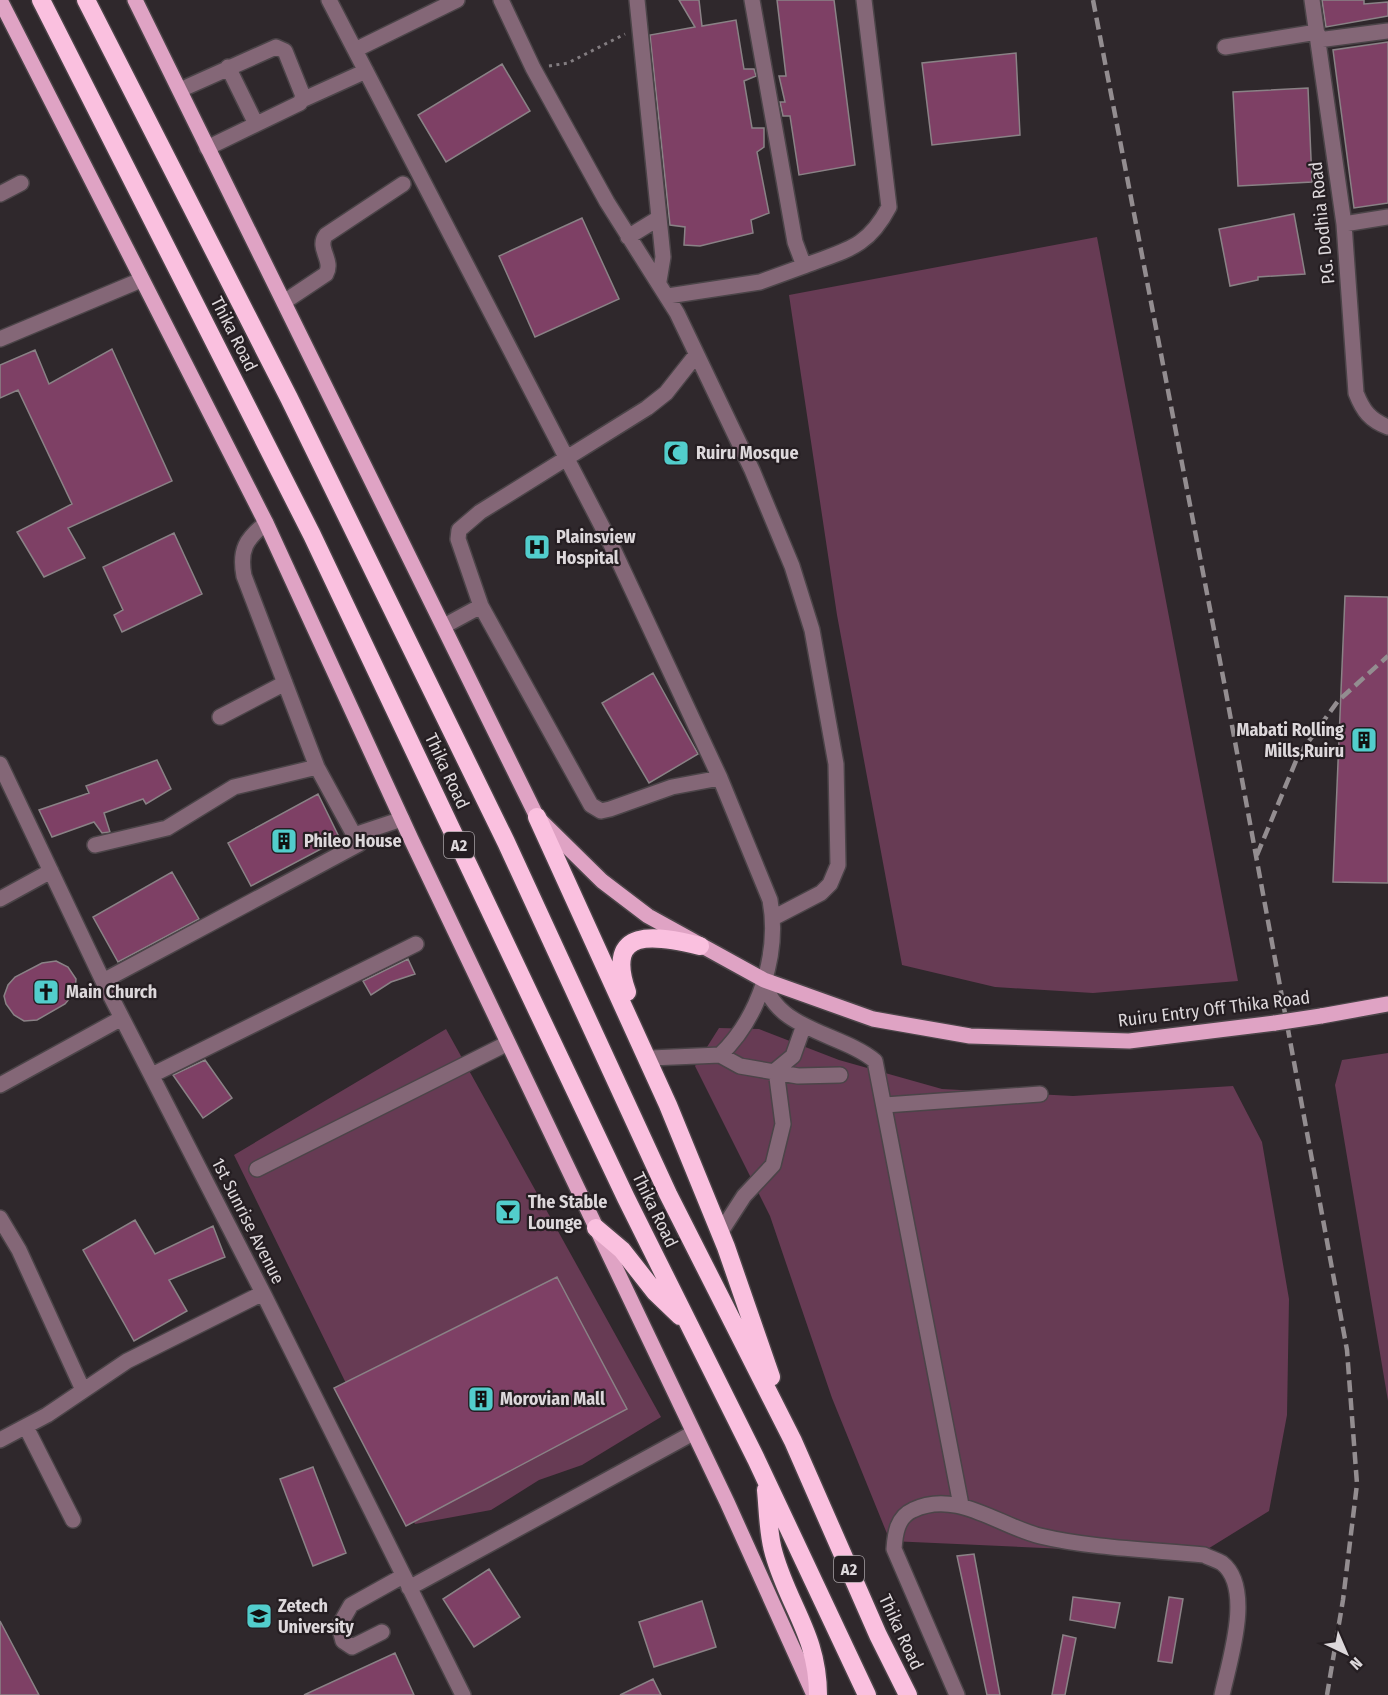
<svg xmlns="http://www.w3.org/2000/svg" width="1388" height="1695" font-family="'Fira Sans Condensed',sans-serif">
  <rect width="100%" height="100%" fill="#2f282c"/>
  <path fill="#673b54" d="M1097,237l141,744 -145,12 -98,-6 -93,-22 -65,-350 -48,-320z
    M719,1028l40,1 80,31 103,29 131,7 160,-10 29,56 27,157 -2,116 -18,96 -71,44 -308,-14 -58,-143 -62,-182 -75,-150z
    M446,1029l215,388 -79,48 -43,15 -48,30 -76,14 -181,-369z
    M1388,1053v348l-53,-316 7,-25z"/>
  <path fill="#7e4065" stroke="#8a8286" stroke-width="1.5" d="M679,0h20l3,26 34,-6 8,49h10l2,7 -12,5 8,47h12v19l-7,5 12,61 -18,7 2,13 -53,13 -16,-1 1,-18 -15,-2 -20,-190 45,-8z
    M777,0h57l21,165 -56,10 -9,-59h-7l-3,-14h5l-6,-26h7z
    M1322,0h42v4l24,-2v14l-62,11z
    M1388,42v161l-34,5 -21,-158z
    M1016,53l4,82 -88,10 -10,-82z
    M502,64l28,47 -84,51 -28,-47z
    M1308,88l4,94 -74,4 -5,-94z
    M1294,214l11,60 -47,3v3l-28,6 -11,-57z
    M582,218l37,81 -84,38 -36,-81z
    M112,349l60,132 -104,47 17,30 -41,19 -27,-45 55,-28 -54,-114 -18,8v-33l35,-15 14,34z
    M174,533l28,61 -80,38 -8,-17 9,-5 -20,-43z
    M1345,596l43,1v286l-55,-1z
    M653,673l45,81 -49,29 -47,-80z
    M157,760l14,29 -25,15 -3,-5 -39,14 6,19 -8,1 -8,-11 -42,15 -13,-27 50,-17 -3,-7z
    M318,794l22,45 -89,47 -23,-43z
    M172,872l27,47 -81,43 -25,-45z
    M408,959l7,15 -24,8 -20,13 -8,-14z
    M56,961l12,6 8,12 -1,13 -10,12 -28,16 -13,1 -10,-6 -8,-11 -2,-8 4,-11 7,-8 27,-14z
    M205,1060l27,38 -29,20 -30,-43z
    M135,1220l20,34 58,-28 12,31 -56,23 18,31 -53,30 -51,-91z
    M557,1277l70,132 -221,117 -72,-138z
    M313,1467l33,86 -33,13 -33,-87z
    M974,1554l26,141h-13l-30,-139z
    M489,1569l31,48 -46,30 -31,-48z
    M1073,1597l47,6 -5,25 -45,-8z
    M1169,1597l14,2 -11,64 -14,-2z
    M702,1601l14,46 -62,20 -15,-45z
    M0,1621l39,74h-39z
    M1063,1635l13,3 -11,57h-13z
    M395,1653l19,42h-110z
    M653,1679l8,16h-41z"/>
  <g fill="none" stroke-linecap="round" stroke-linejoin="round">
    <defs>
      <path id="minor" d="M329,0l279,538 112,240 50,122c10,54 -11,118 -50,155
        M501,0l32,68 74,134 70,111 75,157 40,96 20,64 24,134 2,101 -8,19 -9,9 -48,25
        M637,0l26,257 -4,24
        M752,0l43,242 9,24c41,-16 63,-17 85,-59l-25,-207
        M1312,0l32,224 12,169c7,18 14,27 32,34
        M1318,40l70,-9
        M1225,47l92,-15
        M355,50l102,-50
        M228,67l28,57
        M180,90l96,-43 9,4 18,45 -3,7 -93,45
        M302,100l64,-29
        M0,194l21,-11
        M1344,224l44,-7
        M628,237l31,-19
        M668,296l92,-14 44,-16
        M284,302l42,-28c8,-14 -10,-26 0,-39l77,-51
        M0,339l141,-59
        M696,355l-30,38 -19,15 -167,104 -21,18 -1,9 23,67 110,199 10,6 9,-2 62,-22 48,-9
        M444,626l37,-20
        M220,717l65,-34
        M0,764l103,217 160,312 200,402
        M354,835l48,-16
        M95,845l72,-17 67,-41 83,-20
        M0,899l51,-28
        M764,980c10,50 78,53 111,81l86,444
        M103,981l256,-137 -42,-77 -73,-191c-5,-26 2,-37 22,-53
        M651,1058l69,-3 20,11 58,10 42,-1
        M152,1075l264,-131
        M0,1085l122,-67
        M885,1105l155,-11
        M257,1169l251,-126
        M0,1218l19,32 64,140
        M720,1233l24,-37 29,-31 10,-41 -7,-54 17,-14 11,-31
        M26,1427l47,93
        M0,1440l47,-25 80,-54 136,-68
        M409,1588l284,-155
        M382,1632l-30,15 -9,-6 -4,-15 12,-21 52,-29
        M957,1695l-63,-146c1,-15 3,-32 19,-39 43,-21 86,16 127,26 50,12 112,14 164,19 6,3 13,5 18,8 32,25 7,99 0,132"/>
      <path id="major" d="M0,0l266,523 145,316 316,663 87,193
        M135,0l402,817 65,64 46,35 116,64 109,39 97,17 159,5 146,-18
        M1321,1016l67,-12"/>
      <path id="highway" d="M41,0l271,535 314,663 130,261 111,236
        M86,0l203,398 217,444 162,352 125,247 85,194 30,60
        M537,817l131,288 58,142 45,130
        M627,992c-23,-66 29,-57 73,-46
        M596,1228l26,22 33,42 25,24
        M766,1490c2,20 2,45 8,64 15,53 44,82 44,141"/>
    </defs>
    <use href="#minor" stroke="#4b4448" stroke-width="18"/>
    <use href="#major" stroke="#4b4448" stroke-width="18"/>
    <use href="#highway" stroke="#4b4448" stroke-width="21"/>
    <path stroke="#837d81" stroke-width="3" stroke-dasharray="3 4.5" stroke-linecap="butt" d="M549,66l19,-3 57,-29"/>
    <use href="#minor" stroke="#846777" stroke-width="15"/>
    <use href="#major" stroke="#dfa3c4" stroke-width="15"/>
    <use href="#highway" stroke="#fac0df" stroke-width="18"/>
    <path stroke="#938d90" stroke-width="4.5" stroke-dasharray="12 6" stroke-linecap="butt" d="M1093,0l131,682 123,668 10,134 -14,116 -16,95
      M1257,855l41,-99 40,-55 50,-45"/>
    <defs>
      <path id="major-bridge" d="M1275,1023l46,-7"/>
    </defs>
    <use href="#major-bridge" stroke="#4b4448" stroke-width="18" stroke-linecap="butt"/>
    <use href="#major-bridge" stroke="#dfa3c4" stroke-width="15"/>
  </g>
  <defs>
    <symbol id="mosque-square" viewBox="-11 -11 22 22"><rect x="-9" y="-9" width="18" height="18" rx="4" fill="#52cdcc" stroke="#251e22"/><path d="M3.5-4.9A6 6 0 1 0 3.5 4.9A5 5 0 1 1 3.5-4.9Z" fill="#111"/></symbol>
    <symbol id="hospital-square" viewBox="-11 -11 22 22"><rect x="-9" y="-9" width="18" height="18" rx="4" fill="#52cdcc" stroke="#251e22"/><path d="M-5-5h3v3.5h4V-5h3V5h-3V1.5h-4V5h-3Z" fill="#111"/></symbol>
    <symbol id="building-square" viewBox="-11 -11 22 22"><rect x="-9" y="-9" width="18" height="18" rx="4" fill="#52cdcc" stroke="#251e22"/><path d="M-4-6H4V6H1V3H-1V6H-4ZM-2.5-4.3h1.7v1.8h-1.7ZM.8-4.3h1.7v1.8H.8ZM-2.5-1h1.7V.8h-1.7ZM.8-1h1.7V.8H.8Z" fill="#111"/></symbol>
    <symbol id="church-square" viewBox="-11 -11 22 22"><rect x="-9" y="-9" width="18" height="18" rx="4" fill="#52cdcc" stroke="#251e22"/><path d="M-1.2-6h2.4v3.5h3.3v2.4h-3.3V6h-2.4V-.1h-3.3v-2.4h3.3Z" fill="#111"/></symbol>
    <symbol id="bar-square" viewBox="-11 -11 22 22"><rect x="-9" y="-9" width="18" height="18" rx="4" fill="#52cdcc" stroke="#251e22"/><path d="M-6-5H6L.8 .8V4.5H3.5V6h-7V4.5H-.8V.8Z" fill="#111"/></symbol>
    <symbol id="school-square" viewBox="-11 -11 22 22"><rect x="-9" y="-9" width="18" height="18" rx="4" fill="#52cdcc" stroke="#251e22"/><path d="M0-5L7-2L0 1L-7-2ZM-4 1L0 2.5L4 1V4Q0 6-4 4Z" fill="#111"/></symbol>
  </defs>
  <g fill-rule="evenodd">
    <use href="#mosque-square" x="661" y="438" width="30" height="30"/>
    <use href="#hospital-square" x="522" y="532" width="30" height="30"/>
    <use href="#building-square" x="1349" y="725" width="30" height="30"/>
    <use href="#building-square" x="269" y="826" width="30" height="30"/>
    <use href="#church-square" x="31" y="977" width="30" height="30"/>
    <use href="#bar-square" x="493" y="1197" width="30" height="30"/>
    <use href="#building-square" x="466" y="1384" width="30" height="30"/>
    <use href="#school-square" x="244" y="1601" width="30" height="30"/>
  </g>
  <g text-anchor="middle" stroke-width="4.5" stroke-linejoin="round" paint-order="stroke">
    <g fill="#251e22" stroke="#a6a0a4" stroke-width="1.5">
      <rect x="444" y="832" width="30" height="26" rx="4.5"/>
      <rect x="834" y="1556" width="30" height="26" rx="4.5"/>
    </g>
    <g font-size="16" font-weight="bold" fill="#ddd8db">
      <text x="459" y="851">A2</text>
      <text x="849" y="1575">A2</text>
    </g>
    <g font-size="18" fill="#ddd8db" stroke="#251e22">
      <text transform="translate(1322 223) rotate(-96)" y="6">P.G. Dodhia Road</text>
      <text transform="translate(234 334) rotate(63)" y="6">Thika Road</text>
      <text transform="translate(447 771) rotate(65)" y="6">Thika Road</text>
      <text transform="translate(1214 1009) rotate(-7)" y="6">Ruiru Entry Off Thika Road</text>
      <text transform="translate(655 1210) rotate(64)" y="6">Thika Road</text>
      <text transform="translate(248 1221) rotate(63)" y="6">1st Sunrise Avenue</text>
      <text transform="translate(901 1632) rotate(65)" y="6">Thika Road</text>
    </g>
    <g font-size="18" font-weight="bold" fill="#ddd8db" stroke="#251e22" text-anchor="start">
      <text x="696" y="459">Ruiru Mosque</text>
      <text x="556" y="543">Plainsview<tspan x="556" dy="21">Hospital</tspan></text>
      <text x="1344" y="736" text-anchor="end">Mabati Rolling<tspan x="1344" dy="21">Mills,Ruiru</tspan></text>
      <text x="304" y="847">Phileo House</text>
      <text x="66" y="998">Main Church</text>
      <text x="528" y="1208">The Stable<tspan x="528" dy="21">Lounge</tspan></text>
      <text x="500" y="1405">Morovian Mall</text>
      <text x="278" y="1612">Zetech<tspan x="278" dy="21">University</tspan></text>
    </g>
  </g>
  <g transform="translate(1346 1653) rotate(136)" stroke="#251e22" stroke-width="4.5" paint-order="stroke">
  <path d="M0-4.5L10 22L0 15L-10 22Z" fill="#ddd8db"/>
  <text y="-9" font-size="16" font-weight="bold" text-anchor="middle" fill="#ddd8db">N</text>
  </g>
</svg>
